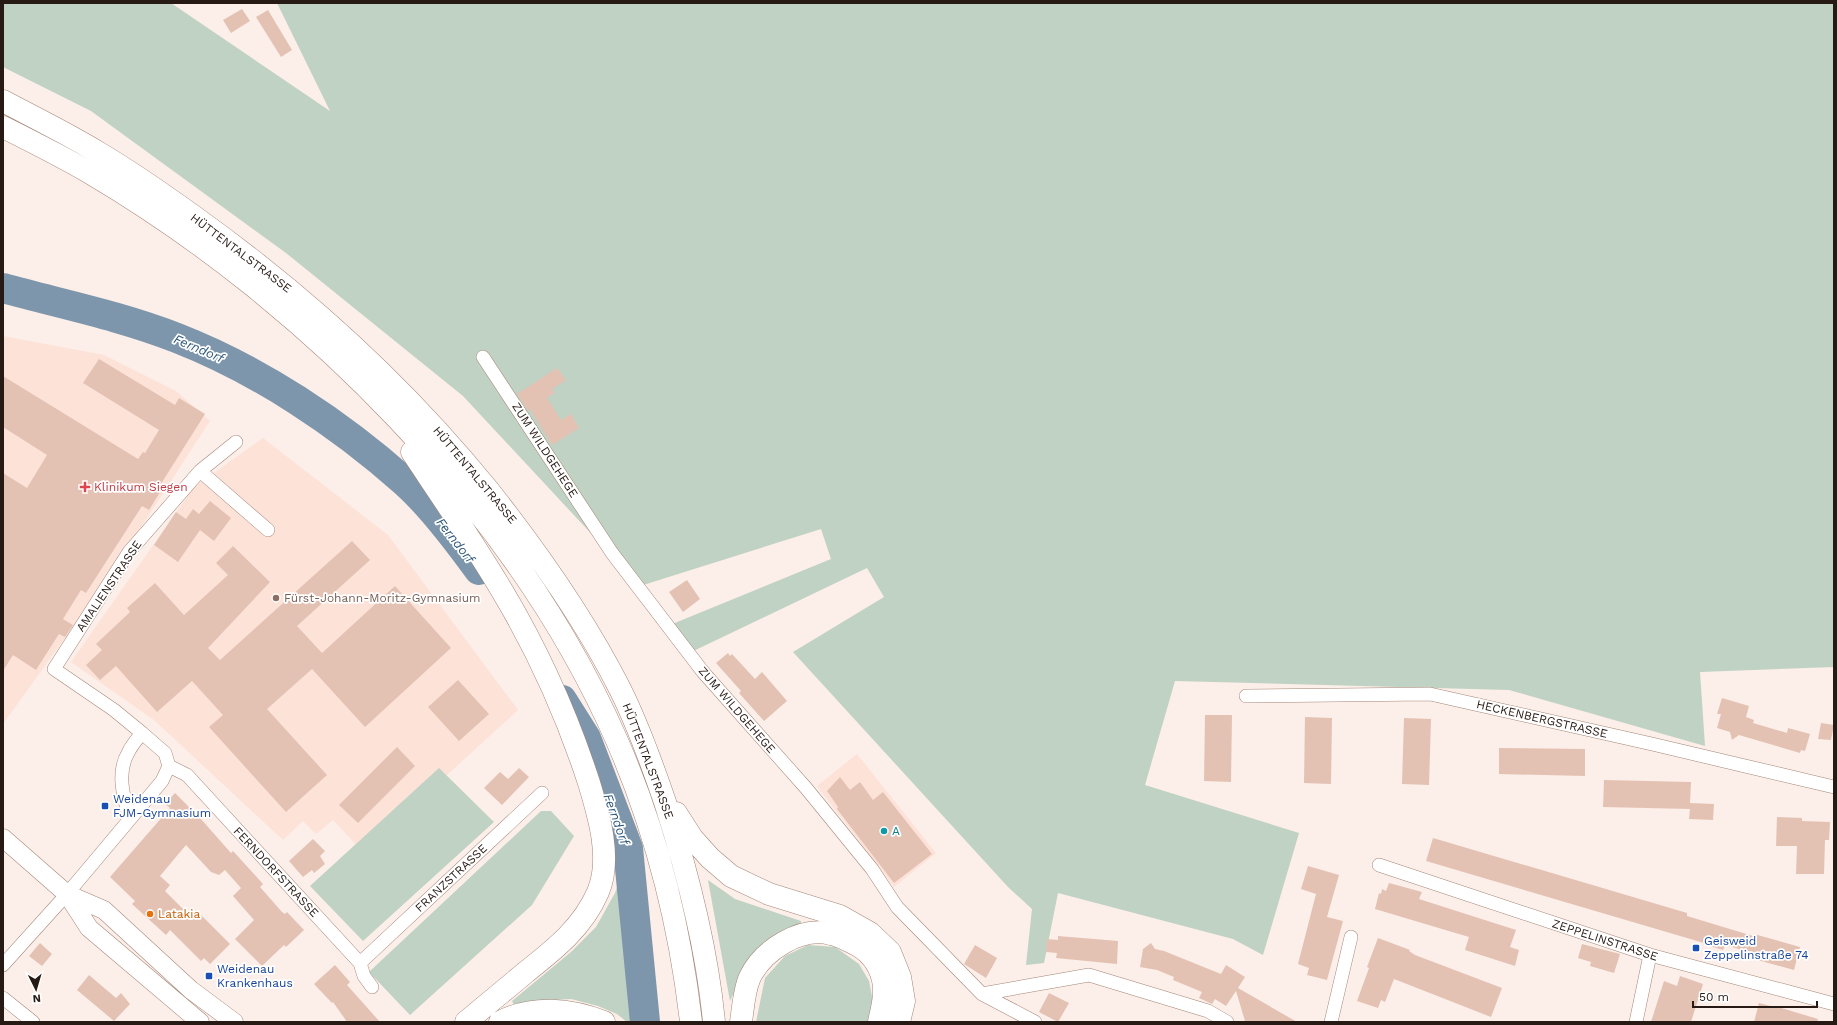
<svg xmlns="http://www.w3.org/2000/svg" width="1837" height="1025" font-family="'Work Sans',sans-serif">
  <rect width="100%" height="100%" fill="#fceee8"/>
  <path fill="#fde2d8" d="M3,336l101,19 72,36 34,30 -86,132 -54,78 -67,93z
    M263,438l125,97 130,175 -155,142 -30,-32 -17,14 -13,-13 -20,19 -129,-120 -83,-58 123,-175z
    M857,754l79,99 -42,34 -77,-101z"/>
  <path fill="#bfd2c3" d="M3,3h168l159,108 -53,-108h1557v664l-134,5 5,74 -196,-56 -334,-9 -30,104 154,48 -36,122 -30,-16 -175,-46 -14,70 -18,2 6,-56 -24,-22 -215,-235 91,-55 -17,-29 -182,87 -20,-28 166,-68 -10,-30 -181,57 -177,-190 -177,-143 -195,-142 -88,-44z
    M439,768l55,54 -131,119 -53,-55z
    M541,811h10l23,25 -42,69 -122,110 -41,-43z
    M625,865l13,157h-11l-10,-8 -19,-8 -27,-7 -32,2 -25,4 -2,-4 59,-49 25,-25 19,-34z
    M708,880l27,19 66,22v7l-24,8 -26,19 -21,46z
    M808,945l27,2 24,17 10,17 5,26 -6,15h-112l9,-44 20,-22z"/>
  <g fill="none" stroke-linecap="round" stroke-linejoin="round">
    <path stroke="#7d96ac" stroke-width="30" d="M3,288c58,16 118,28 174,50 82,32 163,86 228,144 27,24 53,59 74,88
      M562,700l24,38 42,110 17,174"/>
  </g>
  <path fill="#e4c2b3" d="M242,9l8,12 -19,12 -8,-13z
    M268,10l24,40 -11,7 -25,-40z
    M99,359l76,46 4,-7 26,16 -46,73 3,2 -13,21 -7,-4 -56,87 -5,-3 -18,29 10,6 -8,12 -6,-3 -23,36 -23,-15 -10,16v-198l24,15 20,-33 -44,-28v-51l135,83 5,-7 2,1 14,-23 -76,-47z
    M557,368l9,12 -14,9 3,4 -8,5 14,22 10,-6 8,14 -27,17 -22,-36 -2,2 -11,-17z
    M210,501l21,17 -17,23 -14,-11 -22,32 -24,-17 22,-33 10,7 7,-10 6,5z
    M352,541l18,19 -73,66 25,27 73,-67 56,62 -86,79 -53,-58 -45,40 60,66 -41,37 -77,-85 14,-12 -31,-34 -35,31 -41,-46 -16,14 -14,-15 16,-15 -6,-6 34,-32 -3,-4 28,-25 29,32 44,-40 -12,-12 17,-17 37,36 -62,66 12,12z
    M687,580l13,19 -17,13 -14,-20z
    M728,653l2,3 2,-2 23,25 7,-7 25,29 -23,20 -25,-28 2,-2 -25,-28z
    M458,680l31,34 -30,27 -31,-34z
    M1722,698l27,8 -3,11 8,3 -1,3 34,10 1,-5 22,6 -5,17 -4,-1 -1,3 -61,-18 -7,5 -2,-8 -13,-4 4,-14h-4z
    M1205,715h27l-1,67 -27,-1z
    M1305,717l27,1 -1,66 -27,-1z
    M1404,718l27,1 -2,66 -27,-1z
    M1821,723l13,2 -3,15 -13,-1z
    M397,747l18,19 -57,57 -19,-18z
    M1499,748l86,1v27l-86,-2z
    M519,768l10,9 -27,28 -18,-17 16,-16 8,7z
    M840,777l10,13 10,-8 13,18 10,-8 49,62 -38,29 -57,-74 1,-2 -11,-16z
    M1604,780l87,2 -1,21 24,1 -1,16 -24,-1 1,-10 -87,-2z
    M175,793l25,25 31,35 2,-2 30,33 -3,3 22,25 3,2 2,-2 17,18 -18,17 -2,-2 -22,21 -27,-27 19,-19 -21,-24 8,-8 -16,-18 -6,5 -8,-3 -25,-27 -26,31 10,9 -5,6 22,22 4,-4 3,2 2,-1 34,34 -20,20 -6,-6 -3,3 -31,-31 -4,5 -34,-31 3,-3 -25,-24 60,-69 -5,-4z
    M1777,817l25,1v3l28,1 -1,18h-4l-1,34h-28l1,-28h-21z
    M1433,838l254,75v3l66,20 1,-2 46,13 -6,23 -47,-13 2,-5 -24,-7 -2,5 -20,-6 1,-1 -278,-82z
    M313,839l12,12 -5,5 5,8 -11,9 -2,-3 -9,7 -14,-16z
    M1308,866l31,9 -12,42 16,4 -16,59 -20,-5 2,-7 -11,-4 18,-70 -15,-5z
    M1389,883l33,9 -3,7 97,31 -6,17 9,3 -4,16 -50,-16 4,-13 -94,-28 4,-16 2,1 1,-5 4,2z
    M1058,936l60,5 -1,23 -61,-6 1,-5 -11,-1 1,-13 11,1z
    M1378,938l32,12 -1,1 6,4 87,33 -11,29 -97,-38 -9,23 -4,-2 -3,8 -21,-7 12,-33 -2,-1z
    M40,943l12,11 -10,12 -13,-10z
    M1151,943l4,6 9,2 57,23 5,-9 19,12 -7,11 59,34 -52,-1 -9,-30 -10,15 -11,-7 -3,5 -13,-6 3,-6 -29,-12 1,-3 -17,-7 -17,-3 3,-18z
    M1582,944l38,10 -6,19 -24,-7 1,-4 -13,-4z
    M975,945l22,13 -11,20 -22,-14z
    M335,965l15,17 -3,3 33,37h-33l-14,-20 -1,1 -18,-19z
    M89,975l27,23 5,-5 9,11 -16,17 -37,-31z
    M1680,976l23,8 -12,38h-40l13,-41 13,5z
    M1049,993l20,10 -11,19 -19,-10z
    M1759,1003l19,5v-1l40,12 -1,3h-63z"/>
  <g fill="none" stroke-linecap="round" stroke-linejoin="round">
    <defs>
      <path id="minor" d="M483,357l129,196 91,119 103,116 66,81 25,38 85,87 53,28
        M200,471l36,-29
        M1246,696l184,-2 222,50 182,43
        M169,766l18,9 173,188 4,13 8,11
        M130,819c-6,-20 -14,-46 -2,-66 3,-7 9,-14 14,-20
        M1379,865l271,90 184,49
        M360,963l182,-170
        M3,965l64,-71 95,-113 7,-15 -4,-13 -23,-20 -28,-23 -60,-41 75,-117 71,-81 68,59
        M982,994l107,-19 119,36 19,11
        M3,998l30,24
        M1331,1022l20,-85
        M1636,1022l14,-67"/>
      <path id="secondary" d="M3,838l64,56 22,34 111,94
        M67,894l37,16 87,80 43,32"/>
      <path id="trunk" d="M3,101c32,17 65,33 96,52 34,20 65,42 97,65 110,79 207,167 293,273 49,62 95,127 131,198 18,36 32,75 45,113 23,72 42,145 49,220
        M3,127c30,15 60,30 89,47 216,128 425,337 526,569 38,88 62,183 73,279
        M412,452c30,45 61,90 89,137 36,60 66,126 88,194 10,33 23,76 9,109 -15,35 -43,57 -72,80 -20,17 -40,33 -60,50
        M676,813l16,25 18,20 21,18 38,18 71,22 30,17 20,19 10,25 4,24 -5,21
        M500,1022c33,-17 71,-13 104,0
        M741,1022c2,-14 3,-32 9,-45 13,-27 51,-51 81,-43 7,1 14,5 20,8 16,7 28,20 32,38 3,14 -1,28 -4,42"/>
    </defs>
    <use href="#minor" stroke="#a58678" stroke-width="14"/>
    <use href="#secondary" stroke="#a58678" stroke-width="19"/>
    <use href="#trunk" stroke="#a58678" stroke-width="23"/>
    <use href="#minor" stroke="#fff" stroke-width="13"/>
    <use href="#secondary" stroke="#fff" stroke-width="18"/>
    <use href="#trunk" stroke="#fff" stroke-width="22"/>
  </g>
  <path fill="#e0444e" stroke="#fff" stroke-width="1.5" d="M83 481h4v4h4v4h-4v4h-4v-4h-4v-4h4z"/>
  <circle fill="#8d6e63" stroke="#fff" stroke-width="1.5" cx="276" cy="598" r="4"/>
  <g fill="#1a4fb4" stroke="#fff" stroke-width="1.5">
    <rect x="101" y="802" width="8" height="8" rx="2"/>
    <rect x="1692" y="944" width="8" height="8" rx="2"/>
    <rect x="205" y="972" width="8" height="8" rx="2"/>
  </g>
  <circle fill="#0f9aa8" stroke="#fff" stroke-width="1.5" cx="884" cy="831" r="4"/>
  <circle fill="#e8710a" stroke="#fff" stroke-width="1.5" cx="150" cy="914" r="4"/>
  <g text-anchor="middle" stroke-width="3.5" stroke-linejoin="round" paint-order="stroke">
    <g font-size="12" fill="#271a15" stroke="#fff">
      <text transform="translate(241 253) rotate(37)" y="4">HÜTTENTALSTRASSE</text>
      <text transform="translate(545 450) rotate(57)" y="4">ZUM WILDGEHEGE</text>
      <text transform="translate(475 475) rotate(50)" y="4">HÜTTENTALSTRASSE</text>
      <text transform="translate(109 586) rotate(-56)" y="4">AMALIENSTRASSE</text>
      <text transform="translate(737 710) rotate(49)" y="4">ZUM WILDGEHEGE</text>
      <text transform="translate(1542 719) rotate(13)" y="4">HECKENBERGSTRASSE</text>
      <text transform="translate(648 761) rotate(69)" y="4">HÜTTENTALSTRASSE</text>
      <text transform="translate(276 872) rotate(47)" y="4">FERNDORFSTRASSE</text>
      <text transform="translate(451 878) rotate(-43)" y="4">FRANZSTRASSE</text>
      <text transform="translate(1605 940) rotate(18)" y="4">ZEPPELINSTRASSE</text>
    </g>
    <g font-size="12" fill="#be3a42" stroke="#fff" text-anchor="start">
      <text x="94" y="491">Klinikum Siegen</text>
    </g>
    <g font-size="12" fill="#785e54" stroke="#fff" text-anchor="start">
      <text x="284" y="602">Fürst-Johann-Moritz-Gymnasium</text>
    </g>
    <g font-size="12" fill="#164399" stroke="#fff" text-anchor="start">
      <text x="113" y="803">Weidenau<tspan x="113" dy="14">FJM-Gymnasium</tspan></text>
      <text x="1704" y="945">Geisweid<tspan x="1704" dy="14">Zeppelinstraße 74</tspan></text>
      <text x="217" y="973">Weidenau<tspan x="217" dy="14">Krankenhaus</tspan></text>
    </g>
    <g font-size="12" fill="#0d838f" stroke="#fff" text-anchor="start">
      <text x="892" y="835">A</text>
    </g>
    <g font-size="12" fill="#c56008" stroke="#fff" text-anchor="start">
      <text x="158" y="918">Latakia</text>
    </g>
    <g font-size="13" font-style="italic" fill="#2e5779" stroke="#fff">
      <text transform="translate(199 348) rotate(23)" y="5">Ferndorf</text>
      <text transform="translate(456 540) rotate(52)" y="5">Ferndorf</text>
      <text transform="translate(617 819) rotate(70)" y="5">Ferndorf</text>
    </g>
  </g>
  <rect width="1837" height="1025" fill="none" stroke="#271a15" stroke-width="8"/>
  <g transform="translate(36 989) rotate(175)" stroke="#ffffff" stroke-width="3" paint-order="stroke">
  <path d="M0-3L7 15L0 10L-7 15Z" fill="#271a15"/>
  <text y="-6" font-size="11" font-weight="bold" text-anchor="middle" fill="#271a15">N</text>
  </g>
  <path d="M1693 1001v6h124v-6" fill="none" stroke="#271a15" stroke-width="2"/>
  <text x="1699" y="1001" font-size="12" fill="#271a15" stroke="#ffffff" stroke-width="3" paint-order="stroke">50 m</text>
</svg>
